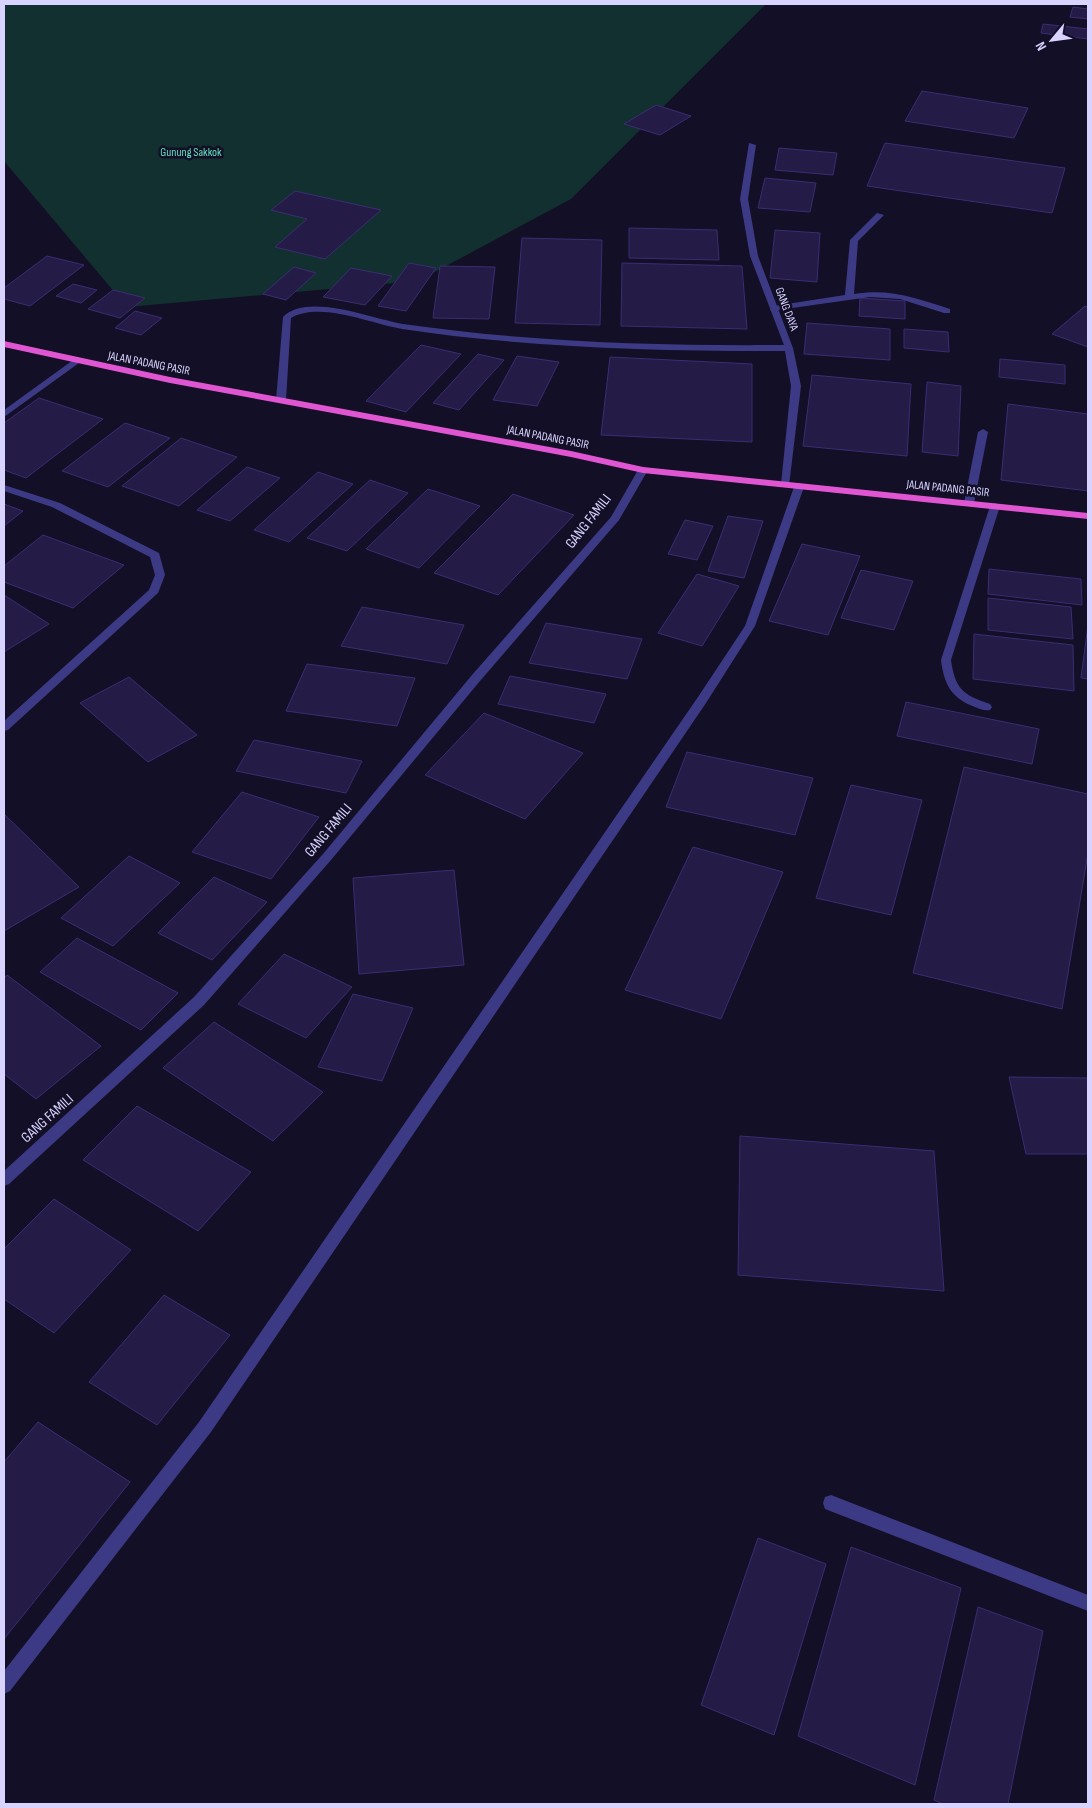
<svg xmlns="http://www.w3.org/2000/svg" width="1092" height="1808" font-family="'Sofia Sans Condensed',sans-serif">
  <rect width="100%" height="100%" fill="#130f26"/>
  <path fill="#12302f" d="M4,4h762l-195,195 -153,82 -291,26 -123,-146z"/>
  <path fill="#241b47" stroke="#3b2d73" d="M1073,7l15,2v10l-18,-2z
    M1043,24l45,5v10l-47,-6z
    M922,91l106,17 -14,30 -109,-17z
    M656,105l35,11 -31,19 -36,-11z
    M885,143l180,25 -13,45 -185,-27z
    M779,148l58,5 -4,22 -58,-5z
    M765,178l51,5 -6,29 -52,-4z
    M295,191l36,8 50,11 -56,49 -50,-12 32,-28 -36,-9z
    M629,228l88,2 2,30 -90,-2z
    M775,230l45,3 -3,49 -47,-4z
    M522,238l80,2 -2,85 -85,-2z
    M47,256l37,9 -54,41 -26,-7v-11z
    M409,263l27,5 -30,43 -28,-5z
    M622,263l120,3 5,63 -126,-3z
    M440,266l55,1 -6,52 -56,-1z
    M294,267l22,6 -30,27 -23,-6z
    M351,268l41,8 -27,29 -42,-8z
    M73,284l24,6 -16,13 -25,-7z
    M113,290l32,8 -25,20 -32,-9z
    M860,298l45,3v18l-46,-3z
    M1085,306l3,1v40l-36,-13z
    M135,311l27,7 -21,17 -26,-7z
    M807,323l83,6v31l-86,-6z
    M904,329l44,3 1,20 -45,-4z
    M421,345l40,9 -55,58 -40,-11z
    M478,354l26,6 -45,50 -26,-7z
    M517,356l42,6 -22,44 -44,-6z
    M610,357l142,7v78l-151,-7z
    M1000,359l65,6v19l-66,-7z
    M812,375l99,9 -4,72 -104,-10z
    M927,382l34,4 -3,70 -36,-4z
    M39,398l64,21 -77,59 -22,-8v-47z
    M1008,404l80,10v77l-87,-11z
    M125,423l45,15 -62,49 -46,-16z
    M181,438l56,19 -58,49 -57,-20z
    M247,467l33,11 -50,43 -33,-11z
    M318,472l35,12 -64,58 -35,-12z
    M370,480l38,13 -61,58 -40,-13z
    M428,489l52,17 -61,62 -53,-19z
    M513,494l61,21 -76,80 -64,-22z
    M4,504l19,7 -19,15z
    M728,516l35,5 -19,57 -36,-7z
    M685,520l28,6 -16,34 -29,-6z
    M43,535l81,30 -51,43 -69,-26v-16z
    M802,544l58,12 -32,79 -59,-14z
    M989,569l92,10 1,26 -94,-11z
    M861,570l52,11 -19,49 -53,-12z
    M697,574l42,12 -37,60 -44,-13z
    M4,595l45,29 -45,28z
    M988,598l83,9 2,32 -85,-9z
    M362,607l102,18 -17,39 -106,-18z
    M546,623l96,16 -15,40 -98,-16z
    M1088,625v54l-7,-1z
    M974,634l99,11 1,46 -101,-12z
    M307,664l108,14 -18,48 -111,-15z
    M510,676l96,18 -12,29 -96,-19z
    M129,677l68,58 -49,27 -68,-59z
    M906,702l133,27 -7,35 -135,-28z
    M484,713l99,40 -58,66 -100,-44z
    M254,740l108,21 -16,32 -110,-22z
    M687,752l126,26 -18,57 -129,-28z
    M964,767l124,27v59l-26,156 -149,-36z
    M851,785l71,15 -31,115 -75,-17z
    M242,792l77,25 -48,62 -79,-27z
    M4,814l75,73 -75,44z
    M693,847l90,25 -62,147 -96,-29z
    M129,856l51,27 -67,63 -52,-28z
    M454,870l10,95 -105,9 -6,-96z
    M214,877l53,25 -55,58 -54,-27z
    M77,938l101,55 -37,37 -101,-58z
    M284,954l68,33 -46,51 -68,-34z
    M7,975l94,71 -65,53 -32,-25v-96z
    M353,994l60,14 -31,73 -64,-14z
    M214,1022l109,70 -50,49 -110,-73z
    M1009,1077l79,1v76h-62z
    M137,1106l114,66 -53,59 -115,-71z
    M740,1136l194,15 10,140 -206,-16z
    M54,1199l77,51 -77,83 -50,-34v-50z
    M164,1295l66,40 -73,90 -68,-43z
    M38,1422l92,60 -126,157v-177z
    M758,1538l68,26 -52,171 -73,-30z
    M851,1547l110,41 -46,197 -117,-49z
    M978,1607l65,24 -35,173h-65l-9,-4z"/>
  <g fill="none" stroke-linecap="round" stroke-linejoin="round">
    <path fill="#3d3a85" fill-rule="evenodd" d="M877,213l7,2 -26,26 -4,53c36,-6 62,4 96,15v4h-6l-44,-14 -30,-2 -99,14 -1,-2 4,-3 71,-11 5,-55z
      M799,484l5,3 -49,139 -49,77 -495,729 -201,259 -6,3v-23l195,-249 499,-725 47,-71 49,-139z
      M995,503l5,3 -49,154c4,29 12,35 39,44l2,3 -2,3c-6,1 -10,-1 -15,-3 -24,-9 -31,-23 -34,-47l49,-154z"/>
    <path fill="#3d3a85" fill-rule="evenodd" d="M749,143l7,2 -8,54 10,57 35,92 8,38 -12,100h-6l-2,-2 10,-98 -6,-35c-128,0 -256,-3 -383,-22 -31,-5 -81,-28 -111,-11l-5,82 -5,3 -5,-3 7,-83c25,-25 89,2 120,7 126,18 253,22 381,21l-34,-89 -10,-57z
      M76,358l3,1v4l-75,54v-7z
      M983,429l5,3 -14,71 -5,3 -5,-3 14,-71z
      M643,467l5,3 -29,50 -139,161 -149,179 -127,145 -195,179 -5,2v-15l190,-174 129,-143 149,-179 139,-158 27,-47z
      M4,485l56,18 99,50 6,22 -7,18 -150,137 -4,1v-10l145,-131 6,-15 -5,-18 -98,-50 -48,-16z
      M831,1495l257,100v16l-263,-102 -2,-6 2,-6z"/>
    <path fill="#e055d1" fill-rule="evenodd" d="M4,341l166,36 401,74 72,16 445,46v6l-445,-46 -72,-16 -401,-74 -166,-36z"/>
  </g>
  <g text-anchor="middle" stroke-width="5" stroke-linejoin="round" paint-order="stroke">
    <g font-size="12" fill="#5fe0c0" stroke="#130f26">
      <text x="191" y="156">Gunung Sakkok</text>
    </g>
    <g font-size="12" fill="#d9d4ff" stroke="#130f26">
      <text transform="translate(787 309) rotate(69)" y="4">GANG DAYA</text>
      <text transform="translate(149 363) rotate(11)" y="4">JALAN PADANG PASIR</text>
      <text transform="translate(548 437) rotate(11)" y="4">JALAN PADANG PASIR</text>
      <text transform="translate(948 488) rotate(6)" y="4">JALAN PADANG PASIR</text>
    </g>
    <g font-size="15" fill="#d9d4ff" stroke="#130f26">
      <text transform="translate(588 521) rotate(-52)" y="5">GANG FAMILI</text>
      <text transform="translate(328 830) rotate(-50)" y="5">GANG FAMILI</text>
      <text transform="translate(47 1118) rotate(-42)" y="5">GANG FAMILI</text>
    </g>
  </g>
  <rect width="1092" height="1808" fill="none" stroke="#d9d4ff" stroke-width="10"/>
  <g transform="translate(1052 40) rotate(241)" stroke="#130f26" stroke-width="4" paint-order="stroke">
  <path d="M0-4L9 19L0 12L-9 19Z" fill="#d9d4ff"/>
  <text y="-8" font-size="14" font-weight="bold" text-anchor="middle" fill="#d9d4ff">N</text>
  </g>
</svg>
